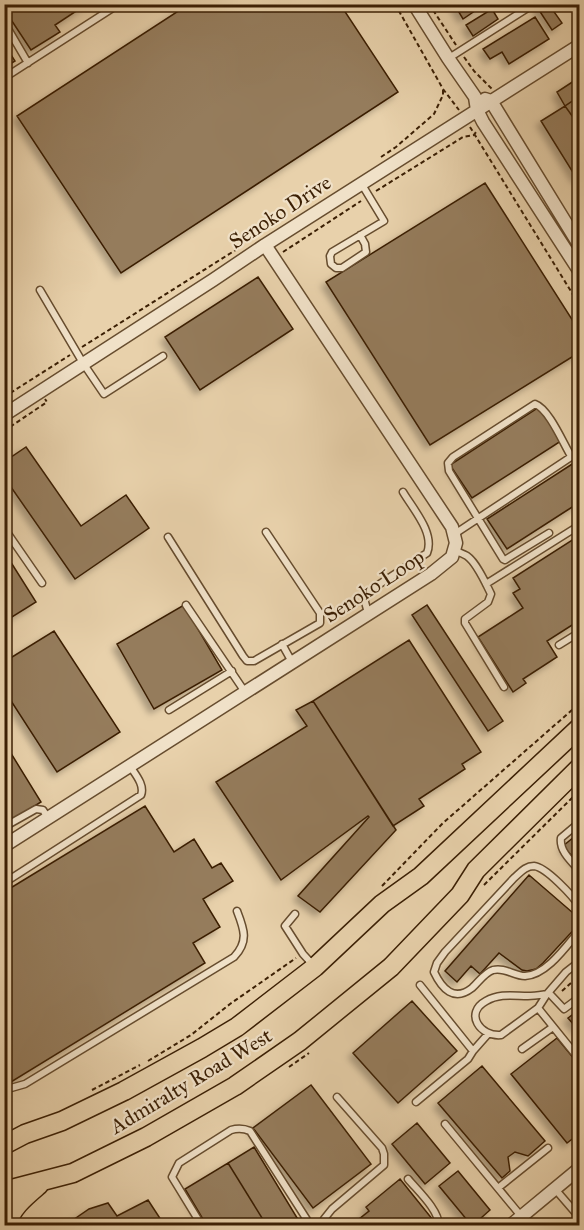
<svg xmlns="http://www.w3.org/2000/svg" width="584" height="1230" font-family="'IM FELL Great Primer',serif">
  <defs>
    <filter id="shadow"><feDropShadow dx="-4.5" dy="4.5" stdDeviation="3" flood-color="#0004"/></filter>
  </defs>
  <rect width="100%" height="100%" fill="#e8d1ab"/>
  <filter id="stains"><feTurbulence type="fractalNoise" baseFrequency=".00333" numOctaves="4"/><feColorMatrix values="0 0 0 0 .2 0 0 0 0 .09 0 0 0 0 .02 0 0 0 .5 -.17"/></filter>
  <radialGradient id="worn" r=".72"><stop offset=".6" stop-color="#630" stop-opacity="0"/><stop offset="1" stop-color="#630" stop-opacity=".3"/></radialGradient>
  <path fill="#957c5b" stroke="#3b1f04" stroke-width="1.5" filter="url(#shadow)" d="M4,4h83l-32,21 5,7 -29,18 -27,-41z
    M189,4h151l58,88 -277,181 -104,-157z
    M454,4h31l-22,15z
    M540,4h18l-6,5 10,14 -10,7 -15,-23z
    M492,9l6,10 -25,17 -7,-11z
    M535,17l14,22 -40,25 -7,-12 -12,7 -7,-10z
    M4,44l11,17 -11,7z
    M580,77v19l-15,10 -8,-14z
    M580,96v31l-15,-21z
    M565,106l15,21v50l-3,2 -36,-58z
    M485,183l95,149v20l-150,93 -104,-163z
    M258,277l35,52 -93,61 -35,-53z
    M539,407l22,34 -89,57 -22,-33z
    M26,447l55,79 45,-31 23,33 -74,51 -71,-102v-15z
    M580,459v43l-73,47 -20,-30z
    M580,535v85l-33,21 10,16 -34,22 3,4 -13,9 -35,-55 45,-29 -10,-15 7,-4 -7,-11z
    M12,564l24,38 -32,20v-53z
    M184,605l38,65 -68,39 -37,-65z
    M427,605l76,116 -15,10 -76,-116z
    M54,631l66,101 -63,40 -53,-82v-28z
    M409,640l72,112 -19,12 3,5 -46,30 5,7 -31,20 -80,-125z
    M313,701l83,129 -76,82 -22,-16 71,-79 -1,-1 -87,64 -65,-98 91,-56 -11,-16z
    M4,742l37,60 -37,23z
    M145,806l29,46 20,-13 18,29 9,-5 12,18 -30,18 17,28 -27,16 12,20 -194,119 -7,-10v-180z
    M580,832v33l-17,-19z
    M529,875l51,44v4l-37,40 -7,6 -9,2 -5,-1 -23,-17 -19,21 -9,-8 -14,16 -12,-11z
    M412,1001l45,50 -59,52 -45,-50z
    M580,1009v23l-12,-14z
    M557,1038l23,28v67l-13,10 -56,-69z
    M482,1066l63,75 -17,15 -13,-4 -7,5 2,14 -8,7 -64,-75z
    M311,1085l60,79 -58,44 -60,-80z
    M417,1123l33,40 -25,21 -33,-40z
    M254,1147l48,79h-35l-39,-63z
    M228,1163l39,63h-60l-22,-37z
    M458,1171l32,39 -18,16 -33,-40z
    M400,1179l33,41 -2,1 3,5h-78l-2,-3 15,-12 -3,-4z
    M148,1200l17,26h-96l4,-6 16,-11 19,-6 9,13z"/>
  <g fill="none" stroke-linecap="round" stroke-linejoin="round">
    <defs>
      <path id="lane" d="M4,22l24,41
        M449,58l85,-54
        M4,78l115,-74
        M360,235l5,9 1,8 -24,16h-6l-5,-4 -1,-8 2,-4 52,-31 -23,-38
        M40,290l43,73 21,31 59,-38
        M4,528l38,55
        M549,533l-41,25 -3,2 -2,-1 -54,-88 -1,-8 5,-6 82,-53c14,5 28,39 36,52
        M453,535l127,-84
        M168,537l75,119 4,5h7l66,-38v-10l-54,-81
        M454,550c4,2 10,4 13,6 10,7 19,28 24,38l-3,8 -23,17v4l39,64
        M486,584l94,-59
        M186,605l59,87
        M368,613l-3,-11v-6l4,-5 58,-38c8,-20 -14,-44 -24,-61
        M282,644l10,18
        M559,645l21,-13
        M169,710l63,-39
        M580,822l-19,16c-2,13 11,24 19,33
        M4,827l32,-18 7,1 5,8
        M4,883l137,-88c4,-10 -6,-21 -11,-29
        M580,907c-7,-11 -34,-40 -46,-41 -9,0 -14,7 -20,12l-69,74 -8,11 -3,9c8,17 20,30 38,16 7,-6 12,-15 21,-18 12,-3 21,6 32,6 22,-1 42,-31 55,-46
        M295,914l-10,12 18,28 11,12
        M420,985l53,66
        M549,993l15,16 16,-12
        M547,994l-9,14 -37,27c-21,2 -37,-22 -15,-34 14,-8 28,-5 42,-5 6,0 12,-1 19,-2l19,-22 14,-11
        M538,1008l42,52
        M522,1049l31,-22
        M4,1090l21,-6 209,-127c15,-16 10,-28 3,-46
        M416,1102l52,-43 5,-8 15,-17
        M445,1124l76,92
        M408,1179c10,12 31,31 31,47
        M498,1188l50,-40
        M555,1189l25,29
        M202,1226l-30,-49 7,-14 52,-33c7,-2 12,-2 19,1l61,95
        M325,1226l-1,-7 8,-10 52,-44v-11l-2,-6 -45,-51"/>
      <path id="street" d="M414,4l34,54 27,39 2,13 6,12 97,150
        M485,99l6,2 89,145
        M4,415l209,-135 52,-35 315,-200
        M4,846l427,-272 21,-17 4,-14 -4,-16 -187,-282
        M510,1226l70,-58"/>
      <path id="primary" d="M4,1145l21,-11 37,-13 62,-30 78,-43 35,-21 78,-60 67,-63 39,-28 159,-149
        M4,1191l69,-18 73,-36 89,-51 65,-45 91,-74 69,-72 16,-25 104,-103
        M6,1226c6,-19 19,-29 33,-41"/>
    </defs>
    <use href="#lane" stroke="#664c2e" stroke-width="9"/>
    <use href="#street" stroke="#664c2e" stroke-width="15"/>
    <use href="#primary" stroke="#3b1f04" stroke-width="21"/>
    <path stroke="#3b1f04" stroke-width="2" stroke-dasharray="4.5 3" stroke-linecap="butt" d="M395,4l48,85 16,21
      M429,4l27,41
      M464,57l10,14 18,18
      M470,127l110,179
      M381,157l15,-10 38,-33 9,-19v-6
      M376,191l87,-54 11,-2 2,-3
      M283,252l78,-51
      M82,347l160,-101
      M4,397l66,-42
      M4,431l43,-29 -2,-3
      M484,885l96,-95
      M382,886l61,-63 137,-120
      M562,991l18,-16
      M148,1061l43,-26 39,-31 66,-46
      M289,1067l20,-14
      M92,1090l48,-25"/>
    <use href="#lane" stroke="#f0e1c8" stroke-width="6"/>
    <use href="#street" stroke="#f0e1c8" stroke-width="12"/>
    <use href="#primary" stroke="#e8d1ab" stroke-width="18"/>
  </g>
  <g text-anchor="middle" stroke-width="4.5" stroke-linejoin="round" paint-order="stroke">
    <g font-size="21" fill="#3b1f04" stroke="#f0e1c8">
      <text transform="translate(280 212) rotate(-33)" y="7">Senoko Drive</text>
      <text transform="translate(374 586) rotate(-33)" y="7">Senoko Loop</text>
      <text transform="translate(191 1081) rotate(-31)" y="7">Admiralty Road West</text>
    </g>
  </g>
  <rect width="584" height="1230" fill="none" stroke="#e8d1ab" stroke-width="24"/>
  <rect x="6" y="6" width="572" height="1218" fill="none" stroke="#3b1f04" stroke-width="3"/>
  <rect x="12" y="12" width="560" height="1206" fill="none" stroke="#3b1f04" stroke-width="1.5"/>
  <rect width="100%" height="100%" filter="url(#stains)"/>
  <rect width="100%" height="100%" fill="url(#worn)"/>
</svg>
